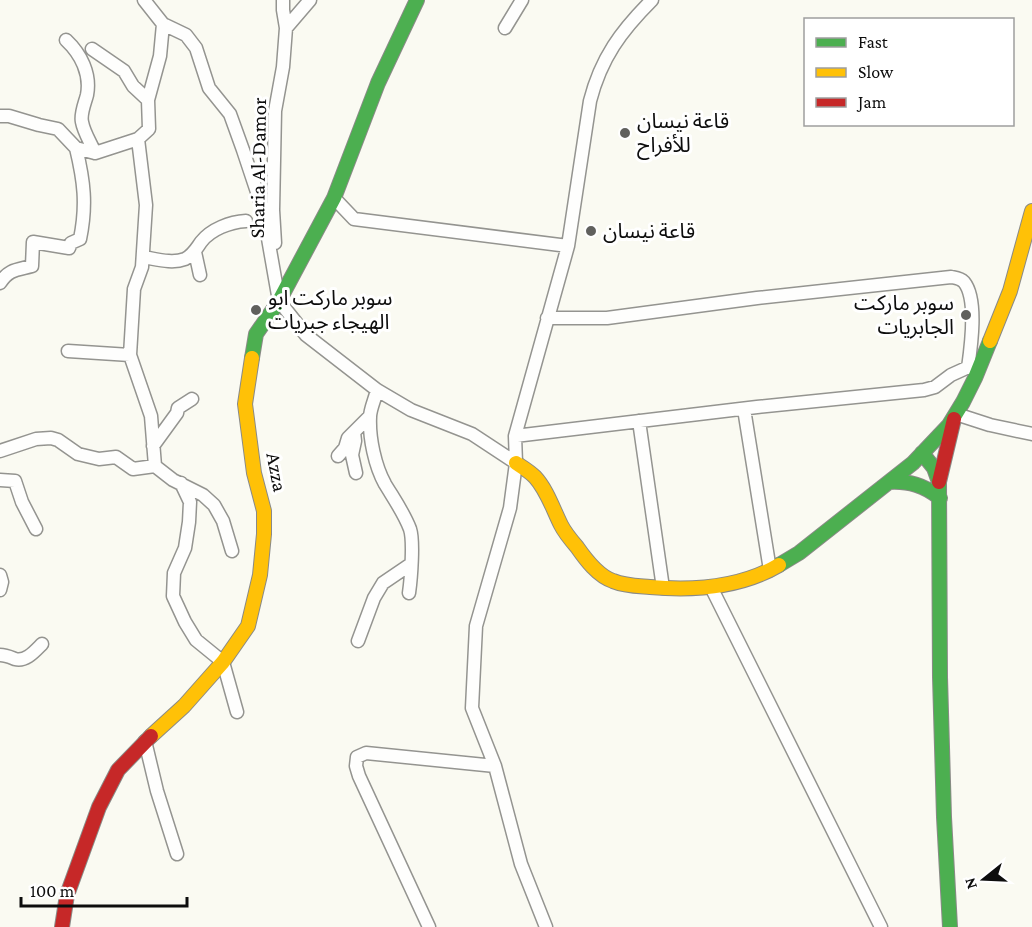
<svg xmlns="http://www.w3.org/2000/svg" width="1032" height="927" font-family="'Crimson Pro','Noto Sans Arabic',serif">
  <rect width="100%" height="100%" fill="#fafaf2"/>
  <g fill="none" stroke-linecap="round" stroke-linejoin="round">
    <defs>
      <path id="street" d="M144,0l19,24 23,11 10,13 13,40 21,26 13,36 20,60 16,91 27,34 71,55 34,20 61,24 44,29
        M163,24l-3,32 -12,44 1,29 -11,10 8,66 -4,62 -8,22 -4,66 21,61 4,50 18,14 30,15 11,10 9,16 9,30
        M286,28l24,-28
        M505,28l17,-28
        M66,40c15,14 25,34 21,55 -2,8 -7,19 -5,27 2,11 9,21 13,31
        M92,49l32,22 9,15 15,14
        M0,116h9l30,9 19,4 18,19 19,5 43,-14
        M334,198l20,21 214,27
        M275,243l-2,-33 2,-99 8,-44 3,-39 -3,-18v-10
        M195,252l5,23
        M143,257c13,2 29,7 42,2 8,-4 11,-10 16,-17 10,-13 29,-20 45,-21
        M0,283c9,-14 17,-13 32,-17l1,-24 36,6 2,-5 9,-4c7,-34 4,-58 -4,-91
        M547,318h60l150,-20 194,-21c5,1 9,1 13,5 14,17 7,65 4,86
        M68,351l62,4
        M377,390c-2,9 -7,19 -7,27 -1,21 5,49 15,67 9,15 19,29 25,45 4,12 1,50 -1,64
        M744,409l26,161
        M956,414l34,11 42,9
        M639,421l24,167
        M354,432l1,9 -3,14 4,18
        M515,436l242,-29 167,-17 11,-3 16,-12 22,-10
        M153,446l24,-33 1,-5 14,-9
        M0,451l36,-12 15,-1 7,2 20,14 21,5 17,-2 17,12 22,-3
        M338,456l7,-8 3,-10 22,-22
        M0,480l15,1 7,21 14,27
        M181,483l9,19 -1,20 -4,26 -11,25 -1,23 12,26 11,18 27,22 14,50
        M0,575l2,7 -2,8
        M711,587l170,340
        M358,641l16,-43 9,-15 28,-19
        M0,655c6,0 10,2 15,4 11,3 20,-8 27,-15
        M145,741l12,50 20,63
        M429,927l-70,-151 -3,-10 1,-9 9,-4 129,13
        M546,927l-25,-63 -26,-98 -23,-58 4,-82 34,-118 6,-45 -1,-27 53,-190 22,-145c11,-43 31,-70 62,-101"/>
      <path id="fast" d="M252,358l4,-24 23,-33 55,-103 44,-115 39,-83
        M922,453l12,15 5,14 1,195 4,140 6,110
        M889,482c20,-1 35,3 51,16
        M779,565l20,-12 114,-90 36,-38 14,-23 12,-24 15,-37"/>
      <path id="slow" d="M990,341l20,-50 22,-80
        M516,463c6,4 13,8 19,14 12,13 18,32 26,48 4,8 10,15 16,22 9,13 21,29 36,34 12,5 25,5 37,6 44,4 90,1 129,-22
        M151,736l33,-30 39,-44 25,-36 12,-51 4,-41v-23l-10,-38 -9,-69 7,-46"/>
      <path id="jam" d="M939,482l15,-63
        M62,927l5,-32 32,-88 19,-37 33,-34"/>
    </defs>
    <use href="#street" stroke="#949490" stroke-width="15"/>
    <use href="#fast" stroke="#8a8a87" stroke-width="16"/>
    <use href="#slow" stroke="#8a8a87" stroke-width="16"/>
    <use href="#jam" stroke="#8a8a87" stroke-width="16"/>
    <use href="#street" stroke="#fefefd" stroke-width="12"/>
    <use href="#fast" stroke="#4caf50" stroke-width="14"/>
    <use href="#slow" stroke="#ffc107" stroke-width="14"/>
    <use href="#jam" stroke="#c62828" stroke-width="14"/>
  </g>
  <g fill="#60605d" stroke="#fff" stroke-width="2">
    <circle cx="625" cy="133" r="6"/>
    <circle cx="591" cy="231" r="6"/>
    <circle cx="256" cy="310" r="6"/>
    <circle cx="966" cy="315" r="6"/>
  </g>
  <g text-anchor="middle" stroke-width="6" stroke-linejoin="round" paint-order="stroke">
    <g font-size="21" fill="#0d0d0d" stroke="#fff" text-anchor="start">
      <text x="637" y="128">قاعة نيسان<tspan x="637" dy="24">للأفراح</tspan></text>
      <text x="603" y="238">قاعة نيسان</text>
      <text x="268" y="305">سوبر ماركت ابو<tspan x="268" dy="24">الهيجاء جبريات</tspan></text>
      <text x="954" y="310" text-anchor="end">سوبر ماركت<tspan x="954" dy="24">الجابريات</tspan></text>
    </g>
    <g font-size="21" fill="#0d0d0d" stroke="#fff">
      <text transform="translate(258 168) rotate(-89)" y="7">Sharia Al-Damor</text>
      <text transform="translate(277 472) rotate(79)" y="7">Azza</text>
    </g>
  </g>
  <rect x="804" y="18" width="210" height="108" fill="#ffffff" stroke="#9e9e9e" stroke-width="1.5"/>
  <rect x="816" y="38" width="30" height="9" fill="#4caf50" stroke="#9e9e9e" stroke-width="1.5"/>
  <text x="858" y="48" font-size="18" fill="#0d0d0d">Fast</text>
  <rect x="816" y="68" width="30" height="9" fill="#ffc107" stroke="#9e9e9e" stroke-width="1.5"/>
  <text x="858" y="78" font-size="18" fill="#0d0d0d">Slow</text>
  <rect x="816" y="98" width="30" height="9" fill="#c62828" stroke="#9e9e9e" stroke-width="1.5"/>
  <text x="858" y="108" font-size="18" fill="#0d0d0d">Jam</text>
  <g transform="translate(984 879) rotate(252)" stroke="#ffffff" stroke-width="4.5" paint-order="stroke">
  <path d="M0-4.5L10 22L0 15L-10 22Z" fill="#0d0d0d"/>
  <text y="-9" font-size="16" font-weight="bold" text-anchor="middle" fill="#0d0d0d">N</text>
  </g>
  <path d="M21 897v9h166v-9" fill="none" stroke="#0d0d0d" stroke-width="3"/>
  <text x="30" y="897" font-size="18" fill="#0d0d0d" stroke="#ffffff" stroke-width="4.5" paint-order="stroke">100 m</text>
</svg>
